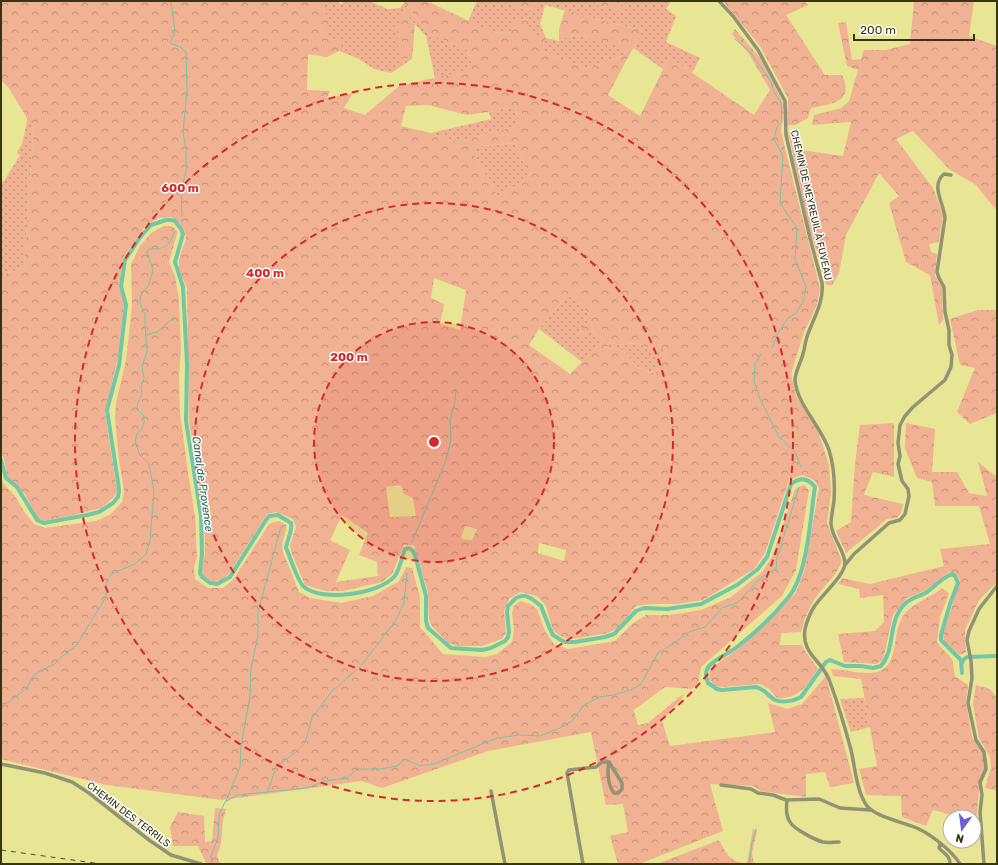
<svg xmlns="http://www.w3.org/2000/svg" width="998" height="865" font-family="Rubik,sans-serif">
  <defs>
    <pattern id="grass-dots" width="8" height="8" patternUnits="userSpaceOnUse"><rect width="8" height="8" fill="#f1b293"/><path d="M2 2h.1M6 6h.1" fill="none" stroke="#c49277" stroke-width="1.8" stroke-linecap="round"/></pattern>
    <pattern id="forest-crowns" width="20" height="18" patternUnits="userSpaceOnUse"><rect width="20" height="18" fill="#f1b293"/><path d="M2 6a3 3 0 1 1 6 0M12 15a3 3 0 1 1 6 0" fill="none" stroke="#c49277"/></pattern>
  </defs>
  <rect width="100%" height="100%" fill="#e8e695"/>
  <path fill="url(#grass-dots)" d="M323,1h13l6,3 1,-3h26l19,8 12,-1 4,-5 26,31 37,16 5,11 -4,10 -33,7 -9,-42 -22,-24 -5,46 13,1 -21,14 -17,-4 -15,-10 -20,-8 4,-9 -19,-5 -2,-30z
    M477,1h21l32,9 9,-9h58l1,5 13,1 13,5 2,-5 -14,-6h59l-5,8 10,7 -10,26 34,16 -8,15 -23,-16 -6,12 -30,-21 9,-17 -97,-26 -5,19 6,14 13,3 16,-7 51,14 -2,7 -36,14 -47,-18 -30,-19 -17,1 -26,-12z
    M515,106l5,19 -65,18 -24,-10 60,-14 -2,-7z
    M27,122l7,2 -10,144 -23,7v-94h3l16,-26 -3,-3 5,-8z
    M515,143l16,34 -33,19 -28,-49z
    M567,295l14,8 10,16 -14,15 13,-6 7,8 7,4 -22,22 -43,-33z
    M609,342l9,3 19,-2 14,5h16l-12,26 -17,-7 -16,-17 -15,-2z
    M864,698l6,29 -19,5 -11,-33z"/>
  <path fill="url(#forest-crowns)" fill-rule="evenodd" d="M1,1h322l-1,6 8,14 -6,16 20,5 -5,9 -12,6 -19,-3 -1,36 23,1 -3,7 26,-5 -9,15 21,7 34,-29 69,-16 4,-9 -5,-11 -37,-16 -26,-31 1,-2h22l67,32 17,-1 4,-12 14,1v11l17,6 -5,13 47,18 36,-14 2,-6 -51,-15 -16,7v-12l6,-19 77,21 -34,64 32,21 29,-59 85,58 16,-25 -21,-36 -17,-20 3,-5 25,29 19,36 5,11 -3,27 39,156 -3,17 -13,27 -13,42 5,22 23,38 10,31 2,28 -4,30 15,38c-5,13 -14,21 -22,31 -10,12 -15,25 -19,40l-20,1 -1,12h21l17,24c-12,17 -18,30 -41,29l-9,-10 -8,-4 -37,3 -8,-1 -6,-7 1,-10 28,-20 58,-56 9,-25 14,-80 -5,-8 -12,-5 -13,5 -24,73 -11,16 -51,31 -26,4h-27l-14,2 -17,21 -11,6 -35,6 -11,-2 -9,-7 -7,-24 -9,-10 -17,-4 -11,7 -5,12 2,22 -4,6 -20,7h-25l-9,-3 -17,-18 -2,-6 -1,-26 -14,-48h-10l-12,29 -10,8 -39,9h-17l-21,-6 -13,-31 -2,-9 6,-18 -3,-8 -17,-7 -9,2 -38,60 -8,6 -8,2 -9,-5 -2,-6 3,-18 -1,-36 -15,-96 -2,-133c-2,-6 -7,-14 -8,-20 -2,-25 21,-28 -7,-51l-13,1 -13,7 -23,33 -4,26 5,20 -6,53 -13,56 12,78 -3,6 -13,11 -27,7 -31,6 -6,-3 -12,-24 -17,-16 -4,-19 -3,-8v-176l23,-7 10,-144 -7,-2v-4l-19,-31 -7,-7zM428,105l39,10 22,-3 26,-6 5,19 -65,18 -24,-10 -30,-7 5,-20zM515,143l16,34 -33,19 -28,-49zM434,278l32,12 -6,40 -20,-6 4,-20 -13,-6zM567,295l14,8 10,16 -14,15 5,4 9,-9 6,7 7,4 -34,34 -41,-29 10,-16zM609,342l9,3 19,-2 14,5h16l-12,26 -17,-7 -16,-17 -15,-2zM401,485l3,9 9,4 3,18 -26,1 -4,-30zM342,515l26,18 -9,22 18,7 1,14 -42,6 14,-32 -20,-10zM465,526l12,3 -5,11 -11,-1zM539,543l27,7 -2,11 -26,-8z
    M498,1h41l-9,9z
    M597,1h15l15,6 -3,5 -13,-5 -13,-1z
    M723,1h81l4,4 -22,10 39,60h17c13,27 -10,29 -31,33l-3,10 -13,7h-8l1,-27 -28,-52z
    M914,1h60l-5,35 28,10v165l-21,-26 -27,-16 -36,-38 -17,8 37,49 10,26 -4,28 -10,2 2,8 6,2 -2,22 7,11 1,33 -4,5 -9,-50 -24,-13 -17,-59 10,-7 -20,-23 -33,62 -7,38 -7,12h-6l-5,-20 -12,-38 -21,-95 7,3 6,15 42,6 8,-34 -39,3 2,-10 27,-7 8,-7 9,-31 -11,-4 -9,-43 8,-1 6,38 9,-1 3,-9h21l25,-6z
    M404,12l11,12 -3,35 -13,-1 -2,-32z
    M164,226h8l5,5v3l-8,28 6,14 4,23 2,52 -2,24 1,38 7,52 8,52 2,40 -3,10 1,12 13,9h15l10,-8 35,-54 3,-3 8,-2 7,4v5l-4,14 1,8 16,40 12,6 30,5 32,-7 26,-15 7,-14 6,1 8,29v30l23,27 42,3 12,-3 15,-12 2,-12 -2,-17 2,-7 6,-5 10,3 7,5 8,22 9,13 14,5 47,-8 17,-17 14,-9h24l31,-5 30,-13 31,-25 10,-15 23,-68 9,-4 5,5 -13,80 -14,26 -81,71 -3,17 -6,5 -27,-2 -31,23 4,15 10,-2 36,-30 -3,7 -19,21 8,25 105,-14 -7,-29 19,6 15,-5 24,-28 28,107 -24,4 -5,-15 -19,2v23l-45,-6 -8,-5 -43,-2 13,47 -84,33h-21l-8,-28 18,-4 -5,-28 -17,1 -15,-73 -103,19 -106,37 -20,-7 -140,19 -115,-15 -106,-26v-283l2,7 12,13 10,17 9,11 11,4 51,-7 15,-7 11,-12 2,-11 -5,-31 -4,-42 1,-15 10,-43 6,-54 -1,-42 9,-18 11,-13z
    M978,310h19v103l-27,11 -13,-12 18,-44 -15,-3 -10,-46z
    M894,423v54l-21,-5 -9,23 39,9 -2,9 -4,5 -10,1 -41,34 -10,-22 15,-9 4,-58 5,-39z
    M906,423l29,6 -3,43h25l12,21 18,3 -9,-34 19,15v105l-18,18 -14,30 1,22 -6,3 -16,-14 -1,-7 17,-53 -3,-7 -8,-2 -23,18 -19,8 -14,17 -10,45 -7,4 -32,-2 -6,-28 37,-3 9,-9 -1,-27 -23,3 -1,-9 -21,-5 4,-6 28,6 74,-18 -4,-17 50,-5 -11,-38h-44l-3,-24 -15,-4 -12,-30z
    M942,588l7,5 -9,24 -3,26 15,16 3,17 13,9 -2,17 6,35 15,22 1,8 -9,25 -4,40 -1,1v-16h-14l-27,-7 -7,16 -24,-9 -1,-21 -35,-1 -7,-26 18,-3 -16,-87 -28,-3 -2,-7c22,0 55,16 62,-16 3,-10 3,-24 8,-33 7,-16 28,-21 41,-32z
    M976,685l14,4 7,9v93l-12,-3 6,-21 -1,-10 -11,-19 -6,-34z
    M215,808l11,1 -3,11 -2,23 -4,13 3,8 -14,-1 -8,-17h-25l-3,-19 8,-15 26,4 1,26 7,-1z
    M753,829l4,2 -5,22 2,11h-97l62,-24c7,13 11,23 28,23z"/>
  <g fill="none" stroke-linecap="round" stroke-linejoin="round">
    <path stroke="#74c6a6" stroke-width="1" d="M171,1l4,31 -5,11 12,5 4,5 1,37 -4,41 3,19v20l-5,23 1,23
      M735,39l15,13 21,30 3,10 7,10 1,20 -5,5 -3,12 9,17 -3,47 17,25 -2,30 11,29 -3,15 -7,11 -8,5 -9,13 -7,17
      M146,335l11,-3 16,-14
      M761,354l-6,10 -1,17 6,18 19,38 16,15 6,15
      M412,542l33,-79 6,-23 -1,-19 5,-20 1,-12
      M1,704l6,-1 19,-14 8,-14 10,-6 9,-4 14,-13 9,-6 30,-49 1,-16 4,-7 24,-10 11,-10 4,-13 4,-50 -5,-27 -9,-9 -5,-13 2,-8 5,-6 2,-6v-6l-6,-6 -1,-5 5,-11 -1,-6 3,-10 -2,-11 5,-16 -2,-25v-12l-5,-11v-5l2,-6 6,-5 5,-17 -6,-18 2,-3c17,0 19,-2 26,-18
      M268,791l8,-24 20,-15 9,-9 7,-25 20,-27 29,-25 35,-46 8,-17 3,-30
      M226,801l14,-34 1,-21 9,-49 1,-29 7,-32v-24l23,-85
      M212,864l-1,-8 7,-18 1,-23 6,-13 12,-7 70,-7 18,-7 22,-3 10,-9h23l17,-3 8,-7 15,7 14,-2 63,-26 22,-3 21,1 22,-9 10,-6 12,-16 15,-8 15,-2 19,-6 8,-5 17,-31 16,-10 15,-11 16,-5 17,-19 15,-5 25,-26 14,-8 1,-11 22,-71
      M749,864l3,-21 4,-14"/>
    <path stroke="#74c6a6" stroke-width="4" d="M1,460l5,18 11,9 20,33 7,3 43,-8 12,-3 14,-9 5,-6 1,-6 -1,-9 -11,-72 12,-45 7,-60 -5,-19 4,-26 16,-24 10,-11 15,-5h5l4,1 6,8 2,5 -8,28 8,25 4,77 -1,57 15,95 1,38 -2,19 2,4 8,6 7,1 13,-7 36,-57 3,-4 9,-1 13,8c2,8 -4,16 -5,25 4,8 12,35 18,39 19,15 74,7 90,-10 5,-5 8,-20 11,-28l4,-1 4,3 2,4 11,41v25l2,7 23,20 31,2 9,-2 14,-7 3,-4 1,-5 -2,-20 1,-6 8,-8 5,-2h5l6,3 9,7 9,23 3,6 8,5 4,2h10l30,-5 9,-3 22,-23 8,-3 23,1 34,-5 36,-19 21,-16 9,-12 24,-73c9,-7 17,-6 24,3 -5,31 -7,89 -28,112 -14,17 -32,34 -50,48 -9,7 -20,11 -28,19 -4,5 -3,12 -1,17l9,6 5,1 34,-3c9,2 12,9 19,13 7,3 19,1 26,-3l25,-35 4,-2 15,6h16l12,2 8,-2c16,-19 5,-46 26,-64 6,-5 14,-6 20,-10 8,-6 15,-14 25,-18l3,2 3,7 -8,21 -9,31v5l20,20 1,13
      M962,663l1,-3 4,-3 30,-1"/>
    <path stroke="#929275" stroke-width="3.5" d="M719,1l14,15 25,34 27,51 1,34 24,103 12,45c2,19 -8,34 -14,51 -3,7 -3,14 -5,20 -2,8 -8,18 -8,26 2,25 26,46 34,70 5,16 6,34 5,51 -1,7 -3,16 -3,23 1,14 13,25 14,39 0,12 -24,33 -31,44 -4,6 -7,14 -9,22 -4,26 18,31 25,53 8,22 15,45 21,68 4,17 5,37 14,53 7,14 40,19 54,26 14,7 33,22 41,35
      M845,565l9,-11 35,-31 11,-3 5,-6 4,-18 -1,-7 -6,-8 -4,-17 2,-8 -2,-13 2,-18 5,-9 8,-9 32,-27 6,-13 1,-12 -3,-10v-15l-4,-18 -1,-25 -5,-9 -2,-6 8,-54c-1,-15 -15,-32 -1,-44l7,1
      M1,764l44,9 27,9 17,11 60,47 22,15 30,9
      M721,785l30,4 7,4 15,2 13,5 33,-1 21,9 30,2
      M491,791l14,73
      M787,801c-1,7 -1,15 3,21 4,7 25,18 33,20 5,1 11,0 16,0
      M940,844l-1,4c5,6 11,7 11,16
      M583,864l-16,-91 2,-3 27,-3 6,-5h7l13,21v6l-4,4h-4c-6,-7 -7,-21 -5,-31
      M984,864l-4,-52 2,-17 -2,-13 6,-13 -2,-17 -8,-12 -8,-37 4,-25 -1,-17 -4,-21 2,-9 10,-22 18,-23"/>
    <path stroke="#4b4a23" stroke-width="1" stroke-dasharray="5 5" stroke-linecap="butt" d="M1,850l100,14"/>
  </g>
  <circle cx="434" cy="442" r="120" fill="#d62828" fill-opacity=".12"/>
  <g fill="none" stroke="#d62828" stroke-width="2" stroke-dasharray="7 5">
    <circle cx="434" cy="442" r="120"/>
    <circle cx="434" cy="442" r="239"/>
    <circle cx="434" cy="442" r="359"/>
  </g>
  <g text-anchor="middle" stroke-width="3" stroke-linejoin="round" paint-order="stroke">
    <g font-size="10" fill="#373614" stroke="#fff">
      <text transform="translate(812 205) rotate(77)" y="4">CHEMIN DE MEYREUIL À FUVEAU</text>
      <text transform="translate(129 814) rotate(37)" y="4">CHEMIN DES TERRILS</text>
    </g>
    <g font-size="11" font-style="italic" fill="#24634d" stroke="#fff">
      <text transform="translate(203 484) rotate(82)" y="4">Canal de Provence</text>
    </g>
  </g>
  <circle cx="434" cy="442" r="6" fill="#d62828" stroke="#fff" stroke-width="2"/>
  <g font-size="12" text-anchor="middle" font-weight="bold" fill="#d62828" stroke="#fff" stroke-width="3" stroke-linejoin="round" paint-order="stroke">
    <text x="180" y="192">600 m</text>
    <text x="265" y="277">400 m</text>
    <text x="349" y="361">200 m</text>
  </g>
  <rect width="998" height="865" fill="none" stroke="#373614" stroke-width="4"/>
  <g transform="translate(962 829) rotate(194)"><circle r="19" fill="#ffffff" stroke="#afafa1"/>
  <path d="M0-3L7 15L0 10L-7 15Z" fill="#715cd6"/>
  <text y="-6" font-size="11" font-weight="bold" text-anchor="middle" fill="#373614">N</text>
  </g>
  <path d="M854 34v6h120v-6" fill="none" stroke="#373614" stroke-width="2"/>
  <text x="860" y="34" font-size="12" fill="#373614" stroke="#ffffff" stroke-width="3" paint-order="stroke">200 m</text>
</svg>
